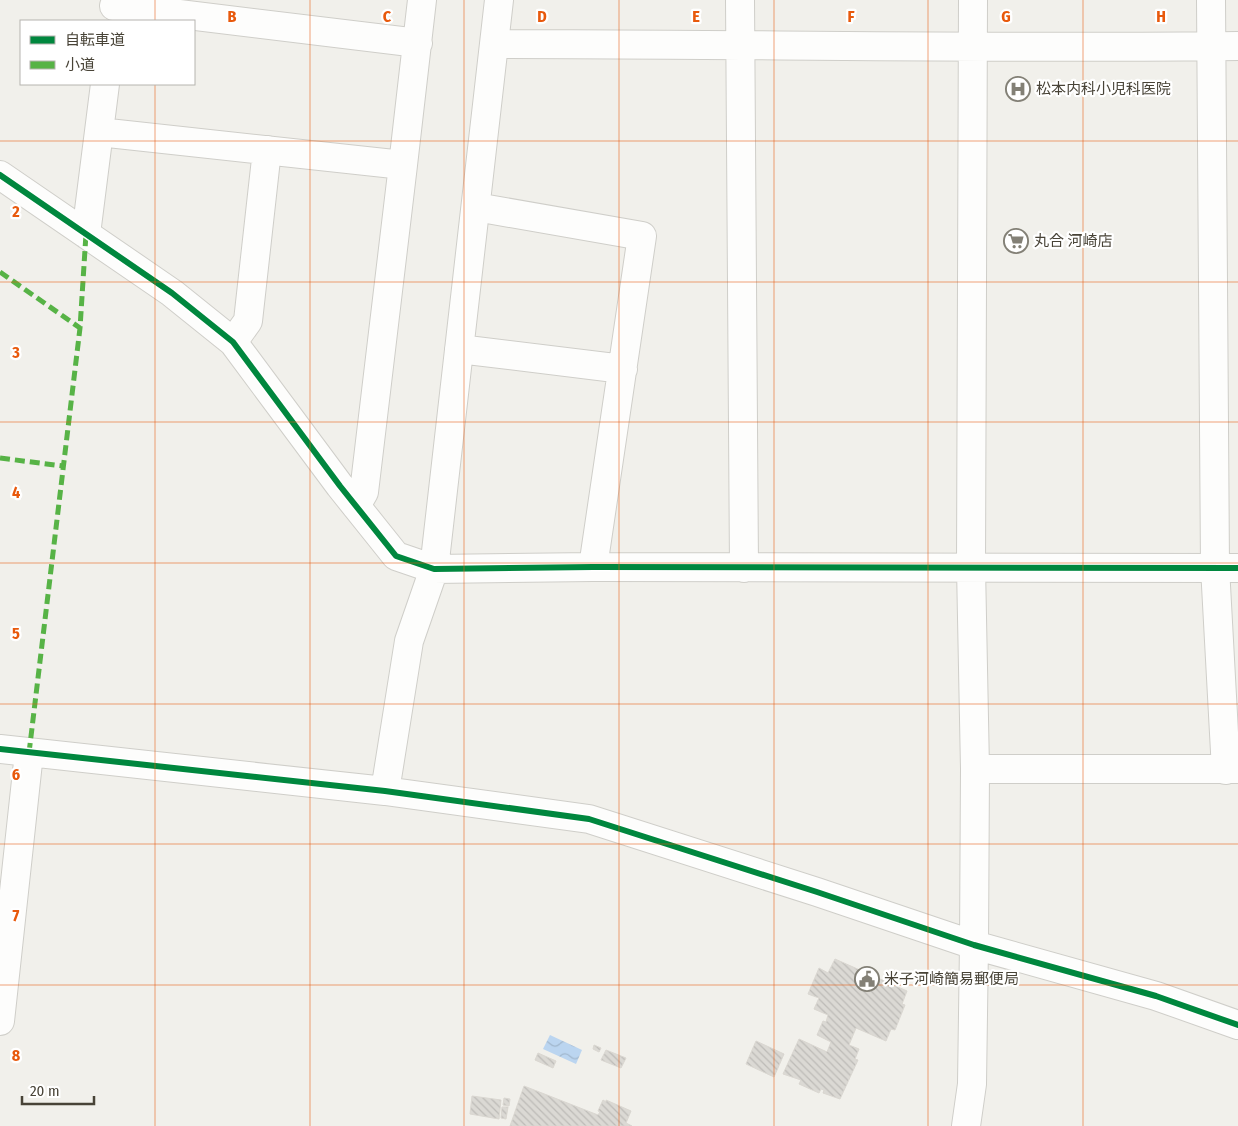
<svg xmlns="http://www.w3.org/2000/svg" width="1238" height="1126" font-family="'Fira Sans Condensed','Noto Sans JP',sans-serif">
  <defs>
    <pattern id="water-waves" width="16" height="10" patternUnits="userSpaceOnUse" patternTransform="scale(1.25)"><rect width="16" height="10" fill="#bbd5f0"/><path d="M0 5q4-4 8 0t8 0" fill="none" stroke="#a2b8ce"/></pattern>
    <pattern id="building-back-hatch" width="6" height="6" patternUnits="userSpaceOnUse" patternTransform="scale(1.25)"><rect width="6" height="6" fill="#dbd9d4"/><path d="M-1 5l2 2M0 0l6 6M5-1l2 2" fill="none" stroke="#bdbbb7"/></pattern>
  </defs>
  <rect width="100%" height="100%" fill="#f1f0eb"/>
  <path fill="url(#water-waves)" d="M550,1035l32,15 -6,14 -33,-15z"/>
  <path fill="url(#building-back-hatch)" stroke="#dad7d1" d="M835,959l72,32 -5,13 3,1 -10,25 -4,-1 -5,12 -30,-13 -7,17 10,4 -4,10 3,1 -18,39 -17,-6 1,-3 -3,-1 -2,4 -20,-9 2,-4 -18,-6 16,-35 28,13 4,-10 -14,-7 6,-14 3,1 2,-7 -14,-6 5,-11 -11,-4 11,-26 9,5z
    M756,1041l28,13 -10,23 -28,-13z
    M594,1045l7,3 -2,4 -6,-3z
    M606,1050l20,8 -5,10 -20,-8z
    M538,1053l18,8 -3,7 -18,-8z
    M524,1086l74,29 2,-3 -2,-1 5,-11 3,2v-2l25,11 -5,12 6,3h-122z
    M472,1096l29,4 -2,19 -29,-5z
    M504,1098l6,1 -1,7 -6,-1z
    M502,1107h6l-2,12 -5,-1z"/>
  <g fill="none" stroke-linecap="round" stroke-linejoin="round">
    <defs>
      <path id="minor" d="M740,0l4,568
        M1211,0l4,567 11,203
        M114,6l304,37
        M494,44c248,0 496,5 744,2
        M99,132l304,33 -39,327 -8,14
        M403,165l19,-165
        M0,175l172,118 61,49 107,144 56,70 38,13 159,-2 645,1
        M476,207l166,29 -49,331
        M86,234l19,-150
        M233,342l15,-21 19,-171
        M459,349l164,20
        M0,749l385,42 204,28 228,73 157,53 182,51 82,29
        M975,769h263
        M385,791l24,-150 25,-72 65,-569
        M0,1021l29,-268
        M966,1126l6,-42 2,-139 1,-176 -4,-202 2,-567"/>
    </defs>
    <use href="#minor" stroke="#cfcec9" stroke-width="30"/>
    <use href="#minor" stroke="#fdfdfc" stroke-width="28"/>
    <path stroke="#57b346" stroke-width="5" stroke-dasharray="10 5" stroke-linecap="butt" d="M0,272l80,56
      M0,458l63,8
      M29,753l51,-425 6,-94"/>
    <defs>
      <path id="cycleway" d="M0,175l172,118 61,49 107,144 56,70 38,13 159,-2 645,1
        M0,749l385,42 204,28 228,73 157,53 182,51 82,29"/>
    </defs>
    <use href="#cycleway" stroke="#fff" stroke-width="9"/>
    <use href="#cycleway" stroke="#00873e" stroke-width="6"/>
  </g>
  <path fill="none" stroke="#e8590c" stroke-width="1" stroke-opacity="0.55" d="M155,0v21M310,0v1126M464,0v1126M619,0v1126M774,0v1126M928,0v1126M1083,0v1126M155,84v1042M0,141h1238M0,282h1238M0,422h1238M0,563h1238M0,704h1238M0,844h1238M0,985h1238"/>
  <defs>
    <symbol id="hospital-ring" viewBox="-11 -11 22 22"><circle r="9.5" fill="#fff" stroke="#838076" stroke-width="1.5"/><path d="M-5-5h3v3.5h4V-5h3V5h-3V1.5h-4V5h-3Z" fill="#838076"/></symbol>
    <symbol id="supermarket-ring" viewBox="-11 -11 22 22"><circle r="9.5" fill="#fff" stroke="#838076" stroke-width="1.5"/><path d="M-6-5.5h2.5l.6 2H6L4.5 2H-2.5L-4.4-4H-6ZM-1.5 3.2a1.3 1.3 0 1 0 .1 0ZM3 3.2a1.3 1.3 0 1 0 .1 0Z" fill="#838076"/></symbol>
    <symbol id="civic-ring" viewBox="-11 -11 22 22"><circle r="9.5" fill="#fff" stroke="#838076" stroke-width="1.5"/><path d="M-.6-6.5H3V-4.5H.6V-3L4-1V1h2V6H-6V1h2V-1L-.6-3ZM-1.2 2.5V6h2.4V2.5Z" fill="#838076"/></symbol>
  </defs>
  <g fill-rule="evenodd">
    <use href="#hospital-ring" x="1004" y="75" width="28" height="28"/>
    <use href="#supermarket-ring" x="1002" y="227" width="28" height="28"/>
    <use href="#civic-ring" x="853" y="965" width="28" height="28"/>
  </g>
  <g text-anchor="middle" stroke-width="4.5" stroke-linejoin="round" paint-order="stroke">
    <g font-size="15" fill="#484337" stroke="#fff" text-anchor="start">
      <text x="1036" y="94">松本内科小児科医院</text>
      <text x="1034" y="246">丸合 河崎店</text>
      <text x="884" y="984">米子河崎簡易郵便局</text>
    </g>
  </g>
  <g font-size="16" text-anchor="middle" font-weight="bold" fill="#e8590c" stroke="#fff" stroke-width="4.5" stroke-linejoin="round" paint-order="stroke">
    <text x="232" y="22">B</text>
    <text x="387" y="22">C</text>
    <text x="542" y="22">D</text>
    <text x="696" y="22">E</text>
    <text x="851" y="22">F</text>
    <text x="1006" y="22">G</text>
    <text x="1161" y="22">H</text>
    <text x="16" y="217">2</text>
    <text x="16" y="358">3</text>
    <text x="16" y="498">4</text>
    <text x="16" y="639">5</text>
    <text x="16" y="780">6</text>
    <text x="16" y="921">7</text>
    <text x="16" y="1061">8</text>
  </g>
  <rect x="20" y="20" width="175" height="65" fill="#ffffff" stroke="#b6b4af"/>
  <rect x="30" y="36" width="25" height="8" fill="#00873e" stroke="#b6b4af"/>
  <text x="65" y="45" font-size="15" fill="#484337">自転車道</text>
  <rect x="30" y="61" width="25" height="8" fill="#57b346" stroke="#b6b4af"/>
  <text x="65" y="70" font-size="15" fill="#484337">小道</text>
  <path d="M22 1096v8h72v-8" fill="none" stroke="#484337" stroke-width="2.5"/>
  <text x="30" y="1096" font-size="15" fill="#484337" stroke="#ffffff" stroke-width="4" paint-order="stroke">20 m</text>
</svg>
